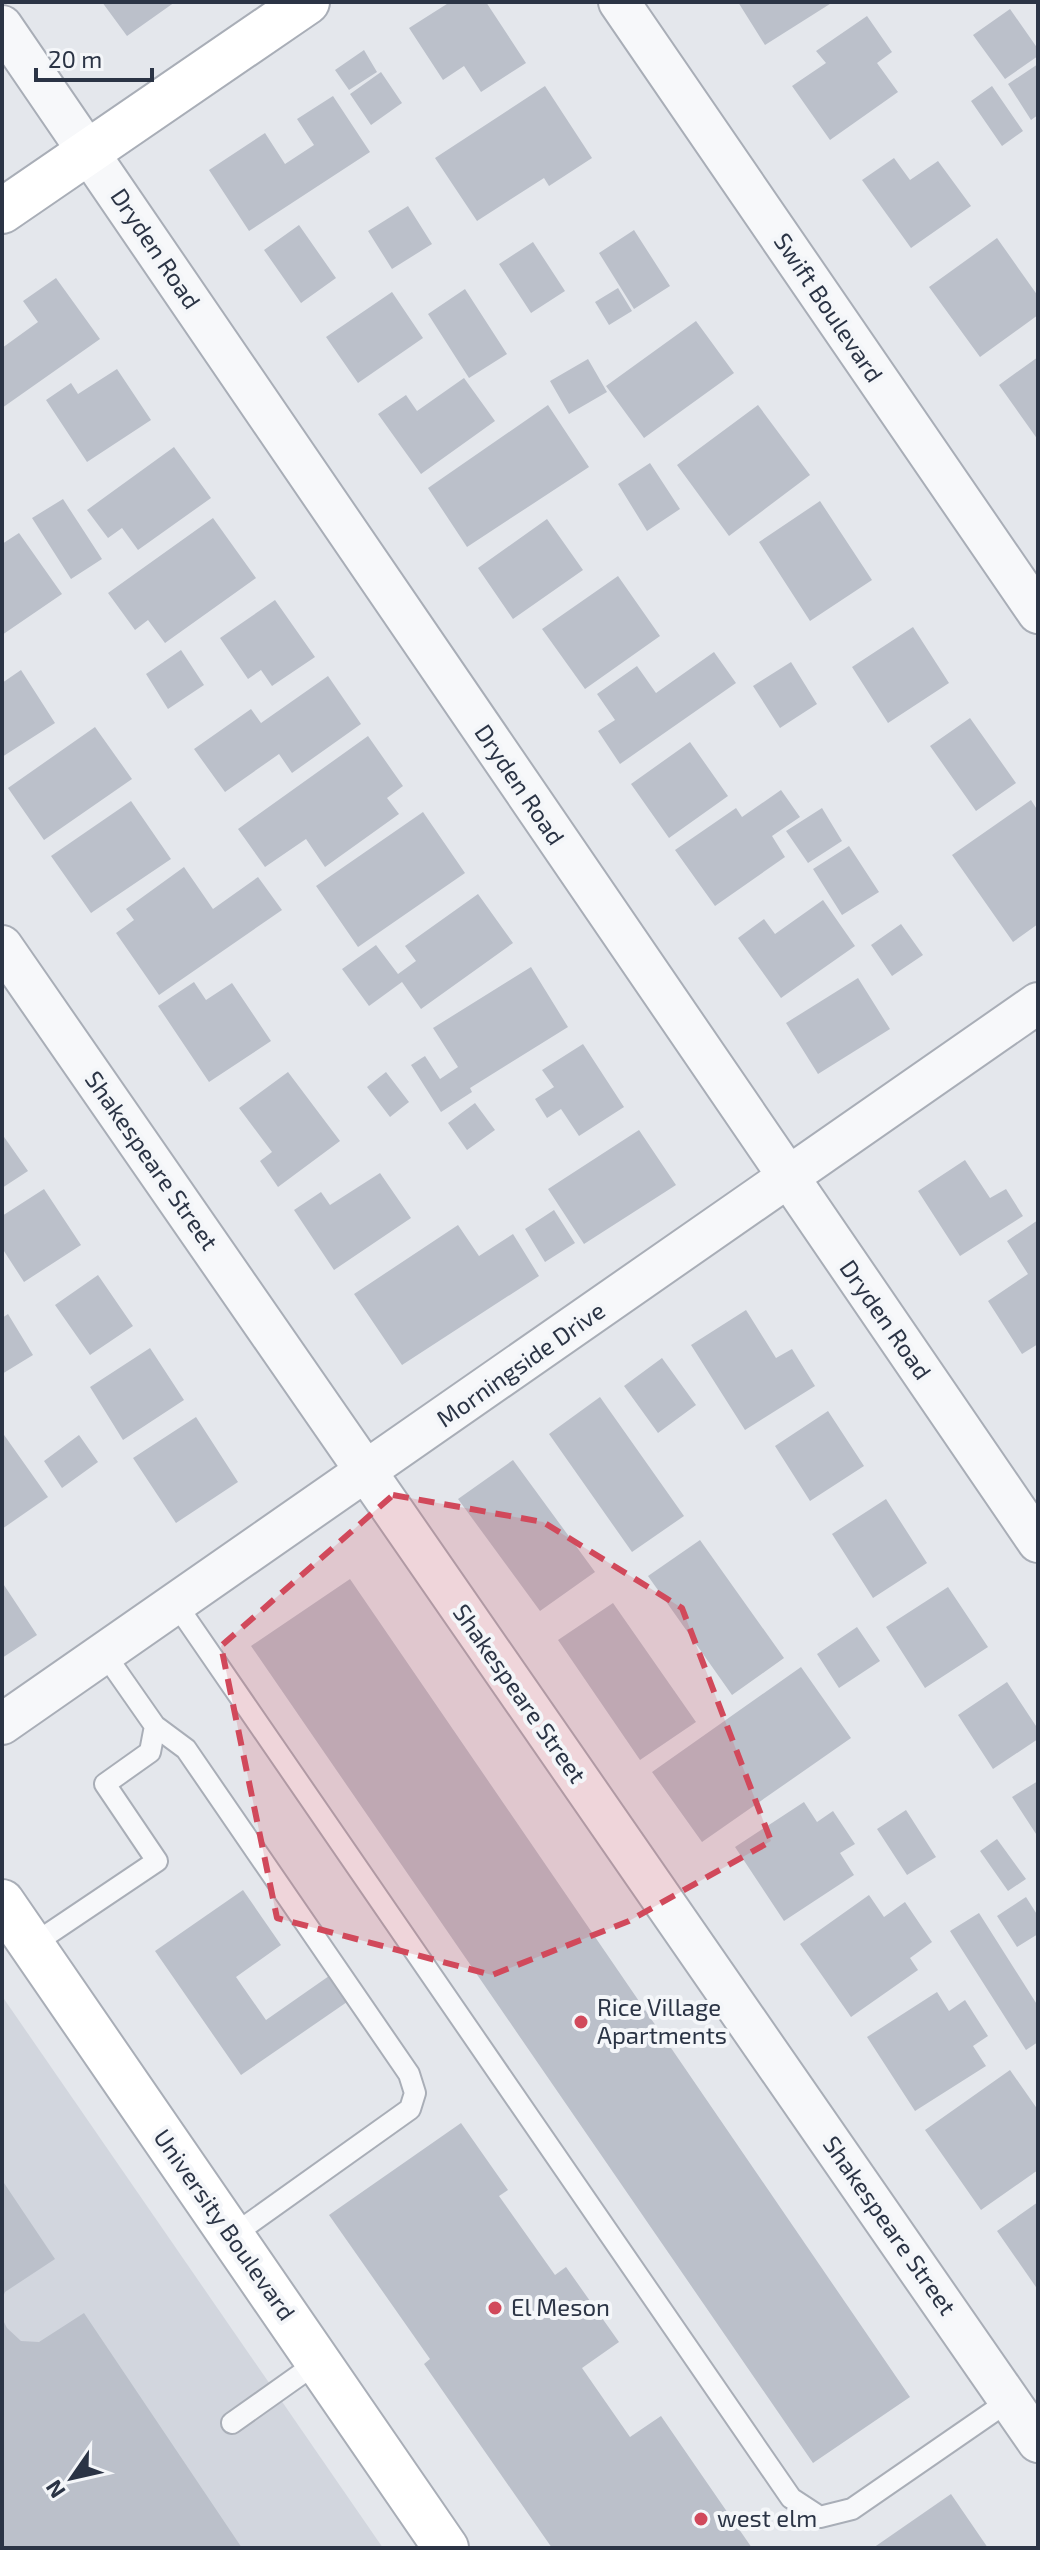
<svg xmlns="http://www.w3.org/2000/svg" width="1040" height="2550" font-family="'Exo 2',sans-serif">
  <rect width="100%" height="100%" fill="#e4e7ec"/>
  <path fill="#d2d6de" d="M2,1996l381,552h-381z"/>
  <path fill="#bbc0ca" d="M102,2h73l-48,34z
    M450,2h36l40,61 -45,29 -17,-26 -21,14 -34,-52z
    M738,2h95l-68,43z
    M1010,9l28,40v7l-33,23 -32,-44z
    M867,16l25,36 -15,11 21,29 -68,48 -38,-54 34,-23 -10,-12z
    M364,50l13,22 -28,18 -14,-20z
    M1038,64v51l-7,5 -23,-36z
    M381,72l21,31 -31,22 -21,-31z
    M545,86l47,72 -43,28 -5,-8 -67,43 -42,-63z
    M992,86l31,45 -21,15 -31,-45z
    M333,96l37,56 -121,79 -40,-61 56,-37 20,31 29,-19 -17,-26z
    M894,158l16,22 28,-19 33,45 -60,42 -49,-68z
    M408,206l24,38 -40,25 -24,-38z
    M299,225l37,53 -35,25 -37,-53z
    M634,230l36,56 -36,23 -35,-56z
    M997,238l41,58v19l-58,42 -51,-70z
    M533,242l32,49 -34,22 -32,-49z
    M56,278l44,61 -98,69v-60l36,-26 -15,-21z
    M618,288l14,23 -23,14 -14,-23z
    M465,289l42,65 -38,24 -41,-64z
    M392,292l31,46 -65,45 -32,-46z
    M696,321l38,52 -90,65 -38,-52z
    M1038,357v83l-39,-55z
    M588,359l19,33 -38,22 -19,-33z
    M117,369l34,51 -64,42 -41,-62 25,-17 7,11z
    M464,378l31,43 -74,53 -43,-60 28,-19 11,16z
    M548,405l41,62 -122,80 -39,-59z
    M758,405l52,70 -81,61 -52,-71z
    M174,447l37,51 -73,52 -16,-22 -14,10 -21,-28z
    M650,463l30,46 -33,22 -29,-47z
    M63,499l39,60 -31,20 -39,-61z
    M820,501l52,79 -62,41 -51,-79z
    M213,518l43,60 -91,65 -17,-23 -13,10 -27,-37z
    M547,519l36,51 -70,49 -35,-51z
    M19,533l43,61 -60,41v-91z
    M618,576l42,60 -75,53 -43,-60z
    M275,600l40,57 -43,29 -11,-16 -13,9 -28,-41z
    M913,627l36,56 -61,40 -36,-56z
    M181,650l23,35 -36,24 -22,-35z
    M714,652l22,31 -116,81 -22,-33 17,-11 -18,-26 40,-28 19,27z
    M791,662l26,42 -37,24 -27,-42z
    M21,670l34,53 -53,34v-74z
    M328,676l33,48 -69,49 -13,-19 -54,38 -31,-43 57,-40 10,14z
    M970,718l46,65 -40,28 -46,-65z
    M95,727l37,52 -88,61 -36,-52z
    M368,736l35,50 -16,12 12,16 -74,53 -19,-28 -41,28 -27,-38z
    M690,742l38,54 -59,42 -38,-54z
    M781,790l19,27 -28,19 13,21 -70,49 -40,-56 61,-42 6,9z
    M1031,800l7,11v113l-25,18 -61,-87z
    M131,801l40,58 -80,54 -40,-57z
    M822,808l20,33 -34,22 -22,-32z
    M423,812l42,61 -107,74 -42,-61z
    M849,846l30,46 -37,23 -29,-46z
    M184,867l29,42 45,-32 24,33 -123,85 -43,-62 18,-13 -8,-11z
    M478,894l35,49 -92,66 -19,-27 -33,24 -27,-37 34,-24 22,29 18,-13 -11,-15z
    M823,900l32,46 -74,52 -43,-60 26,-19 11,15z
    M901,924l22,31 -31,21 -21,-31z
    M531,967l37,60 -98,61 2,4 -31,20 -30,-47 14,-9 15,23 18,-12 -25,-39z
    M858,978l32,51 -72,45 -32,-51z
    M194,982l12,18 26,-17 39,58 -62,41 -51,-76z
    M583,1044l41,63 -45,29 -18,-27 -14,9 -12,-19 19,-12 -12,-17z
    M288,1072l52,69 -62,46 -18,-26 12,-9 -33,-44z
    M386,1072l23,30 -19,15 -23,-30z
    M475,1103l20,27 -28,20 -19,-27z
    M639,1130l37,55 -92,59 -36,-55z
    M2,1134l26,37 -26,17z
    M965,1160l25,38 16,-9 17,27 -63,40 -42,-65z
    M380,1173l31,45 -77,52 -40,-60 27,-18 9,13z
    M44,1189l37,56 -57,37 -22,-34v-32z
    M554,1210l21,33 -30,19 -20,-33z
    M1038,1220v124l-16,10 -34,-53 40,-27 -21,-33z
    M458,1225l21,31 34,-22 26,42 -137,89 -48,-71z
    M98,1275l35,51 -43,29 -35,-50z
    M746,1310l30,48 16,-9 23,37 -70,44 -54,-85z
    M8,1314l25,41 -31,19v-56z
    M150,1348l34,52 -61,40 -33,-53z
    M662,1358l34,47 -38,28 -34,-47z
    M600,1397l84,119 -52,36 -83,-118z
    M828,1411l36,55 -54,35 -35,-55z
    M196,1417l42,65 -62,41 -43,-65z
    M2,1432l46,65 -46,32z
    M79,1435l19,27 -36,26 -18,-27z
    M513,1460l82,112 -55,39 -82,-112z
    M886,1499l41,64 -54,35 -41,-64z
    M700,1540l84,118 -52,37 -84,-119z
    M350,1579l560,818 -97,66 -562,-817z
    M2,1582l35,53 -35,23z
    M948,1587l40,60 -63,41 -39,-61z
    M613,1603l83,119 -56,38 -82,-120z
    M857,1627l23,34 -41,27 -22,-34z
    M801,1667l50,71 -149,104 -50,-70z
    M1007,1682l31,47v10l-45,30 -35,-54z
    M1038,1781v56l-26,-40z
    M804,1802l13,20 16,-11 22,33 -15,9 14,22 -70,46 -49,-74z
    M906,1810l30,47 -29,18 -30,-46z
    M997,1839l29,40 -18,12 -28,-40z
    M243,1890l38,55 -45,32 30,43 63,-44 18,26 -106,73 -86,-124z
    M869,1895l15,22 21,-15 27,40 -22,16 8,12 -67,47 -51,-73z
    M1026,1897l12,19v18l-21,13 -20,-31z
    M979,1913l59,93v36l-12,8 -76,-119z
    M937,1992l12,19 16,-11 23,36 -15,10 13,20 -71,45 -48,-74z
    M1010,2070l28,40v60l-57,40 -56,-80z
    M461,2123l47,67 -9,6 56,79 11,-8 53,75 -37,26 48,69 31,-21 91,132h-200l-128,-184 6,-5 -101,-144z
    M2,2180l53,79 -50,33 -3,7z
    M1038,2202v88l-41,-59z
    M84,2313l158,235h-240v-230l5,10 14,13 18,1z
    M951,2494l37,54h-115z"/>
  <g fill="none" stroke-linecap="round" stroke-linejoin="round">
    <defs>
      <path id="service" d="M176,1604l615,894 29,19 32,-8 158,-109
        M104,1653l51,73 31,23 223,325 6,19 -5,16 -178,127
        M32,1945l125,-84 -52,-77 45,-32 5,-26
        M232,2423l86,-61"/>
      <path id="minor" d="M619,2l419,611
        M2,26l1036,1516
        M2,946l1036,1496
        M2,1724l1036,-721"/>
      <path id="secondary" d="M2,211l305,-209
        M2,1902l444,646"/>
    </defs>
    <use href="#service" stroke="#a9aeb7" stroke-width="24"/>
    <use href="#minor" stroke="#a9aeb7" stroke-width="44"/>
    <use href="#secondary" stroke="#a9aeb7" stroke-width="48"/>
    <use href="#service" stroke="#f7f8fa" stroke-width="20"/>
    <use href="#minor" stroke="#f7f8fa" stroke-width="40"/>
    <use href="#secondary" stroke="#fff" stroke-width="44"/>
  </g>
  <path fill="#d1495b" fill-opacity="0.2" stroke="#d1495b" stroke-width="6" stroke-dasharray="16 10" stroke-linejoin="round" d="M393,1495l150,27 139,86 89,233 -142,80 -137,54 -215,-57 -56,-272z"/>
  <g fill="#d1495b" stroke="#f4f6f9" stroke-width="3">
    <circle cx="581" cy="2022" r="8"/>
    <circle cx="495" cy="2308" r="8"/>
    <circle cx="701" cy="2519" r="8"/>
  </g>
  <g text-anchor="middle" stroke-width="8" stroke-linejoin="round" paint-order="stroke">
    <g font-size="24" fill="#2b3445" stroke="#f4f6f9">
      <text transform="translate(155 249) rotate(56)" y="8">Dryden Road</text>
      <text transform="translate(828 308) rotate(56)" y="8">Swift Boulevard</text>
      <text transform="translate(519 785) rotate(56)" y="8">Dryden Road</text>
      <text transform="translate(151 1161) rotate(55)" y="8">Shakespeare Street</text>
      <text transform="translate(885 1320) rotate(55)" y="8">Dryden Road</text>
      <text transform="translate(521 1365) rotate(-35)" y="8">Morningside Drive</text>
      <text transform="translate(519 1694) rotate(55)" y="8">Shakespeare Street</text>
      <text transform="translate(224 2225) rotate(55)" y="8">University Boulevard</text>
      <text transform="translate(889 2226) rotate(55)" y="8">Shakespeare Street</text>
    </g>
    <g font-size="24" fill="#2b3445" stroke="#f4f6f9" text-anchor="start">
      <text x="597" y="2016">Rice Village<tspan x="597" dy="28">Apartments</tspan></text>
      <text x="511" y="2316">El Meson</text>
      <text x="717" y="2527">west elm</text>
    </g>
  </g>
  <rect width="1040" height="2550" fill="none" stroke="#2b3445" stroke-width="8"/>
  <g transform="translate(72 2478) rotate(236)" stroke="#f4f6f9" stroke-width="6" paint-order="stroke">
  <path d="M0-6L14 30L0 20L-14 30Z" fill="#2b3445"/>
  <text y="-12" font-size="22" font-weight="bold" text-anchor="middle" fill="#2b3445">N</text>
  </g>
  <path d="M36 68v12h116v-12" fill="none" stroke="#2b3445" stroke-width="4"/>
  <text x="48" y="68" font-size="24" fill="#2b3445" stroke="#f4f6f9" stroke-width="6" paint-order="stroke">20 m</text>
</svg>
